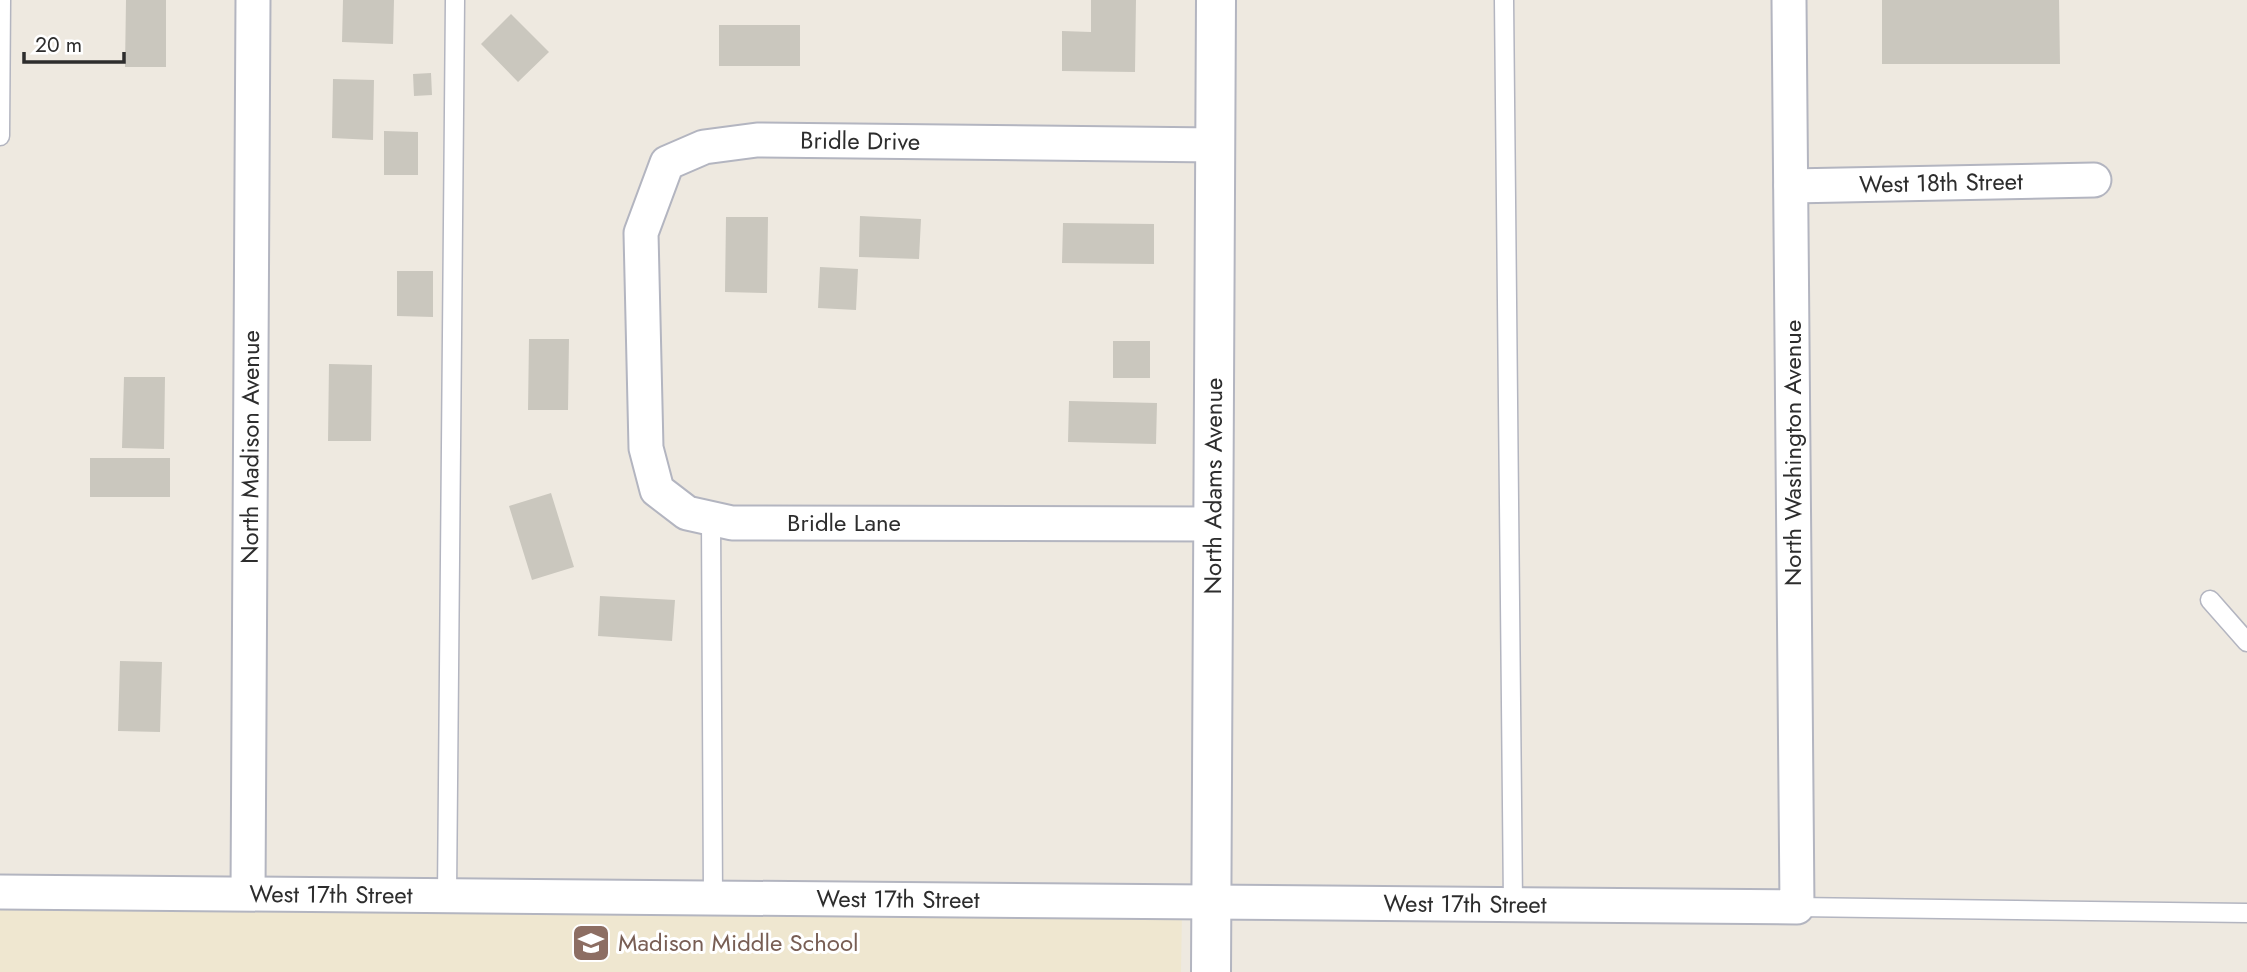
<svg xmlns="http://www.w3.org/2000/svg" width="2247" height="972" font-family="Jost,sans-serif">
  <rect width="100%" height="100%" fill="#eee9e0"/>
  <path fill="#efe7d0" d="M0,903l1182,11 -1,58h-1181z"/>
  <path fill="#cac7be" d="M126,0h40v67h-41z
    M343,0h51l-1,44 -51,-2z
    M1091,0h45l-1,72 -73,-1v-40l29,1z
    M1882,0h177l1,64h-178z
    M511,14l38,38 -31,30 -37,-38z
    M719,25h81v41h-81z
    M431,73l1,22 -18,1 -1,-22z
    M333,79l41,1 -1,60 -41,-2z
    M384,131l34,1v43h-34z
    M860,216l61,3 -2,40 -60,-2z
    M726,217h42l-1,76 -42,-1z
    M1063,223l91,1v40l-92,-1z
    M820,267l38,2 -2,41 -38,-2z
    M397,271h36v46l-36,-1z
    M529,339h40l-1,71h-40z
    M1113,341h37v37h-37z
    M329,364l43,1 -1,76h-43z
    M124,377h41l-1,72 -42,-1z
    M1069,401l88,2 -1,41 -88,-2z
    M90,458h80v39h-80z
    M551,493l23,74 -42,13 -23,-74z
    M600,596l75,4 -3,41 -74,-5z
    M120,661l42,1 -2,70 -42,-1z"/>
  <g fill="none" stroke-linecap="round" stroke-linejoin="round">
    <defs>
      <path id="lane" d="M1504,0l9,904
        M0,136l1,-136
        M711,518l2,380
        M2210,600l37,42
        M447,895l8,-895
        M1797,907l450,6"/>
      <g id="street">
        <path id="s1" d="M1791,186l303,-6"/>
        <path id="s2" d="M1214,524l-482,-1 -45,-10 -30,-23 -11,-42 -5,-215 26,-70 37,-16 53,-7 459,5"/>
        <path id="s3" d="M0,892l1797,15 -8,-907"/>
        <path id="s4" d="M248,893l5,-893"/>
      </g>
      <g id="secondary">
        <path id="s5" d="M1211,972l5,-972"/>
      </g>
    </defs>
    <use href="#lane" stroke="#b3b5c0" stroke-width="21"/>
    <use href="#street" stroke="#b3b5c0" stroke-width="37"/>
    <use href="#secondary" stroke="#b3b5c0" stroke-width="42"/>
    <use href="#lane" stroke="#fff" stroke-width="18"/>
    <use href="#street" stroke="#fff" stroke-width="33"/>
    <use href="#secondary" stroke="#fff" stroke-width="38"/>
  </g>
  <defs>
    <symbol id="school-square" viewBox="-11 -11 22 22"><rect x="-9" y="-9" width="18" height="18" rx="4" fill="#8d6e63" stroke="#fff"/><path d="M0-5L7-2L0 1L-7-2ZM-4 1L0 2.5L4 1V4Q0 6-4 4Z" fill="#fff"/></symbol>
  </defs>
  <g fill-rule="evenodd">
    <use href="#school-square" x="569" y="921" width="44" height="44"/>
  </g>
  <g text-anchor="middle" stroke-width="6" stroke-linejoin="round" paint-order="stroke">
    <g font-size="24" fill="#2d2d2d" stroke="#fff">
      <text dy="8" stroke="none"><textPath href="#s2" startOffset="1096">Bridle Drive</textPath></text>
      <text dy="8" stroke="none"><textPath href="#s1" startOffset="150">West 18th Street</textPath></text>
      <text dy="8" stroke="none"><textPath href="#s4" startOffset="446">North Madison Avenue</textPath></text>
      <text transform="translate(1793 453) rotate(-90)" y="8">North Washington Avenue</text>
      <text dy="8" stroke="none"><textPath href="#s5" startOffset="486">North Adams Avenue</textPath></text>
      <text x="844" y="531">Bridle Lane</text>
      <text dy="8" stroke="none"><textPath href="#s3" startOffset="331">West 17th Street</textPath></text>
      <text dy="8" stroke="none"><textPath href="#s3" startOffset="898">West 17th Street</textPath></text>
      <text dy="8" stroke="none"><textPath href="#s3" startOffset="1465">West 17th Street</textPath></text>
    </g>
    <g font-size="24" fill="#785e54" stroke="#fff" text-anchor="start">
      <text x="618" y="951">Madison Middle School</text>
    </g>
  </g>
  <path d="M24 52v10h100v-10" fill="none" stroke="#2d2d2d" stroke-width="3.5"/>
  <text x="35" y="52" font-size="21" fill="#2d2d2d" stroke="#ffffff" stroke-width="5" paint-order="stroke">20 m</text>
</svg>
